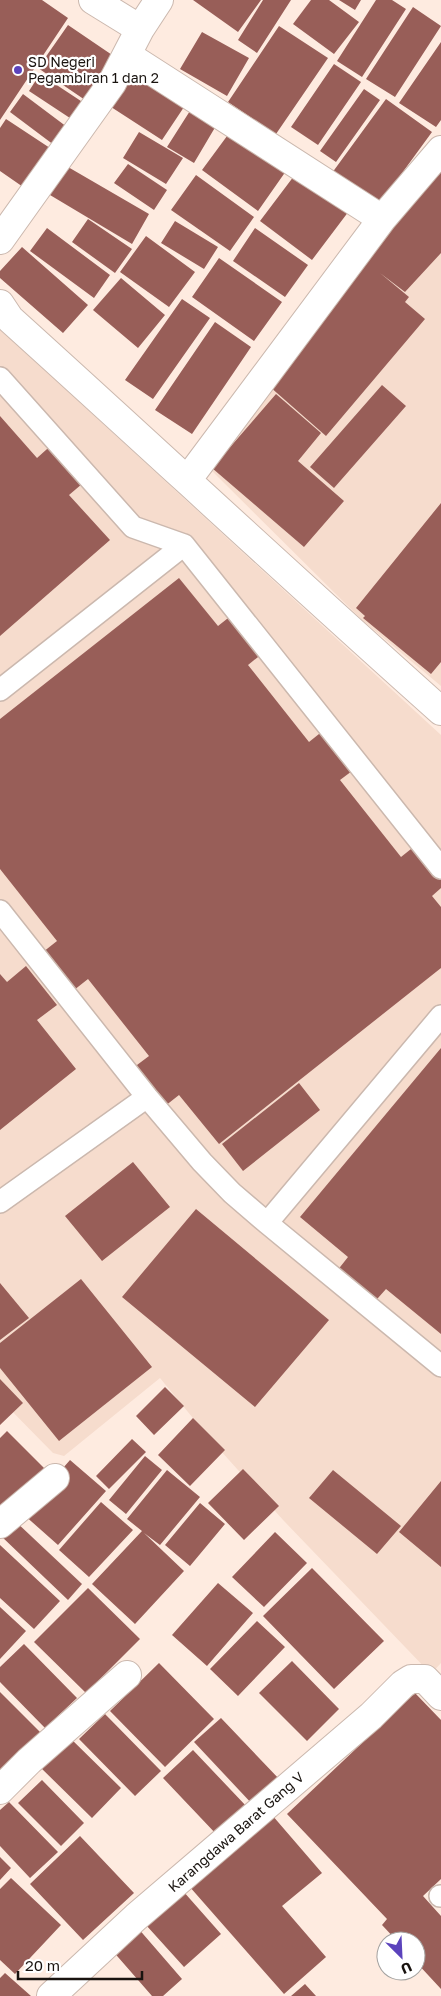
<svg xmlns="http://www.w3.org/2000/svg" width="441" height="1996" font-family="'Golos Text',sans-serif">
  <rect width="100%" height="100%" fill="#feebe0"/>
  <path fill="#f6dccd" d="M441,159v527l-79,-66 -154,-153z
    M0,329l441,406v928l-10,11 -147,-153 -73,-81 -51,-62 -96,78 -11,-3 -53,-54z"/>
  <path fill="#985e58" d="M0,0h42l26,18 -68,102z
    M193,0h68l-23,32z
    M263,0h28l-34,53 -19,-13z
    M311,0h18l30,22 -25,32 -41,-30z
    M339,0h22l-6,10z
    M376,0h16l14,9 -44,68 -25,-16z
    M413,7l28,19 -46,71 -29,-18z
    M68,25l50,34 -30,43 -50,-34z
    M279,26l49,32 -52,76 -48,-32z
    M202,32l47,26 -22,38 -47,-27z
    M441,42v78l-5,7 -37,-24z
    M334,64l27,18 -43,63 -27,-18z
    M130,72l54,35 -22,33 -54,-35z
    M40,74l50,33 -11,17 -50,-33z
    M364,89l16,11 -44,62 -16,-11z
    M23,94l52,39 -13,18 -52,-39z
    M386,99l46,33 -54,74 -46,-33z
    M195,103l25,16 -26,44 -27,-16z
    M6,119l47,31 -27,39 -26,-18v-43z
    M139,132l44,26 -17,26 -43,-26z
    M230,132l56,39 -28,40 -56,-41z
    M128,164l39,26 -13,20 -40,-27z
    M441,164v89l-36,39 -25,-19 29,24 -4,5 20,17 -99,117 -57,-50 96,-126 2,2z
    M68,167l81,47 -17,30 -82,-49z
    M300,168l52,39 -40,53 -52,-39z
    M196,175l58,42 -24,34 -59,-41z
    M88,219l44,30 -17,24 -43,-31z
    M175,221l43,26 -14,22 -43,-26z
    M47,228l63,47 -16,23 -64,-47z
    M255,228l53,37 -23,32 -52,-36z
    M146,236l49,36 -26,35 -49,-35z
    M22,247l66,58 -25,28 -63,-55v-7z
    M219,258l63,44 -28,39 -62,-44z
    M121,278l44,37 -27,33 -45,-38z
    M182,299l28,19 -57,81 -28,-19z
    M215,322l36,25 -59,87 -37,-24z
    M382,385l24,21 -72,82 -24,-21z
    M276,394l45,39 -23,28 46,40 -40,46 -92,-79z
    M0,416l37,42 19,-17 33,37 -20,17 41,45 -110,96z
    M441,503v159l-10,12 -68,-56 2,-2 -9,-8z
    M179,578l39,48 19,-15 31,38 -20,16 61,77 20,-16 31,39 -20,15 61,77 20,-16 20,26v21l-9,8 9,11v61l-222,176 -40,-49 -19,15 -31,-39 20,-15 -61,-77 -19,15 -31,-38 19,-15 -57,-72v-150z
    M26,966l31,39 -20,15 39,49 -76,61v-156l7,8z
    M441,1048v286l-55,-45 -16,18 -37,-31 15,-19 -48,-40z
    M299,1083l21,27 -77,61 -21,-27z
    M133,1162l37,45 -68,54 -37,-45z
    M196,1209l133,111 -74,87 -133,-110z
    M81,1279l71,88 -93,74 -59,-73v-25z
    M0,1283l29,35 -29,22z
    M0,1379l23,24 -23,22z
    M165,1387l19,19 -30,29 -18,-19z
    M193,1418l32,32 -35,36 -32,-31z
    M7,1431l40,40 -47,45v-78z
    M132,1439l14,13 -37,37 -13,-13z
    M145,1456l17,14 -36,44 -17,-14z
    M70,1460l36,31 -48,54 -35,-31z
    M243,1469l36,37 -35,34 -36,-37z
    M167,1470l33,27 -40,48 -16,-12 40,38 -49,53 -43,-40 50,-53 -15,-12z
    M333,1470l68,56 -24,28 -68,-56z
    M441,1481v86l-42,-35z
    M101,1502l32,28 -44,47 -30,-27z
    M200,1503l25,21 -35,42 -25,-21z
    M14,1520l68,64 -14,16 -68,-65z
    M275,1532l32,31 -43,44 -32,-30z
    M0,1545l60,56 -26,28 -34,-31z
    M312,1568l72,73 -50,48 -71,-73z
    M218,1583l35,30 -46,53 -35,-31z
    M88,1588l52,51 -54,54 -52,-51z
    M0,1607l26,24 -26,28z
    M257,1621l28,26 -47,49 -28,-27z
    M24,1644l53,54 -32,30 -45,-46v-15z
    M292,1661l47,48 -32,32 -48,-48z
    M159,1663l55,56 -49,48 -55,-56z
    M0,1692l40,40 -40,41z
    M415,1693l26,27v159l-18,17 18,20v73l-25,-27v-21h-19l-15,-16 5,-6 -100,-105z
    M105,1714l56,57 -26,25 -56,-57z
    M221,1718l60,63 -27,25 -60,-64z
    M67,1735l54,53 -29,30 -54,-53z
    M193,1750l55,58 -30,28 -55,-58z
    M42,1780l42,43 -23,23 -43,-43z
    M9,1802l49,50 -28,26 -30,-32v-36z
    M272,1815l50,58 -40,33 44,51 -42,37 -95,-108z
    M80,1836l54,57 -51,47 -53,-56z
    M0,1857l11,11 -11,12z
    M11,1878l50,47 -46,49 -15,-14v-71z
    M183,1891l38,43 -37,33 -38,-42z
    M137,1927l45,52 -19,17h-11l-41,-47z
    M5,1973l26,23h-31v-18z
    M305,1984l11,12h-25z"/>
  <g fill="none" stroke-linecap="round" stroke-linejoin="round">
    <defs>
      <path id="lane" d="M0,378l133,149 51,18 257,323
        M0,690l184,-145
        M0,911l147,186 55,65 30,31 35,30 174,143
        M0,1202l147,-105
        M267,1223l174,-207
        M440,1896h1"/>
      <path id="street" d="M93,0l47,29 19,-29
        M127,55l255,164
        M0,240l112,-157 28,-54
        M0,304l10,15c144,130 286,263 431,392
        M188,479l194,-260 59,-69
        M0,1524l55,-46
        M0,1790l29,-29 98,-86
        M51,1996l85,-79 235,-201 32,-32 8,-5h14l16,17"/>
    </defs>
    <use href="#lane" stroke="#cbb8ae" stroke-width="24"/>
    <use href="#street" stroke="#cbb8ae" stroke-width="30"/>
    <use href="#lane" stroke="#fff" stroke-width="21"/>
    <use href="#street" stroke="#fff" stroke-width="28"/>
  </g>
  <circle fill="#5b43bc" stroke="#fff" stroke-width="2" cx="18" cy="70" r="5"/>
  <g text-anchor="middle" stroke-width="4.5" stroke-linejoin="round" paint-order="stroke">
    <g font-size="14" fill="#19130f" stroke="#fff" text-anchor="start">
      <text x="28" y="67">SD Negeri<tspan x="28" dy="16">Pegambiran 1 dan 2</tspan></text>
    </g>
    <g font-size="14" fill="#19130f" stroke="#fff">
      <text transform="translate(236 1832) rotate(-41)" y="5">Karangdawa Barat Gang V</text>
    </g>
  </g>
  <g transform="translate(401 1956) rotate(156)"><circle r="24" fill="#ffffff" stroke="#a3a19f"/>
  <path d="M0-4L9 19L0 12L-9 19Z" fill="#5b43bc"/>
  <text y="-8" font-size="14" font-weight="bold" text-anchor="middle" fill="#19130f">U</text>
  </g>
  <path d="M18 1971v8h124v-8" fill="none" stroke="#19130f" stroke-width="2.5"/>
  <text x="25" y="1971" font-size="15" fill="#19130f" stroke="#ffffff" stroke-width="4" paint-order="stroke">20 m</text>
</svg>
